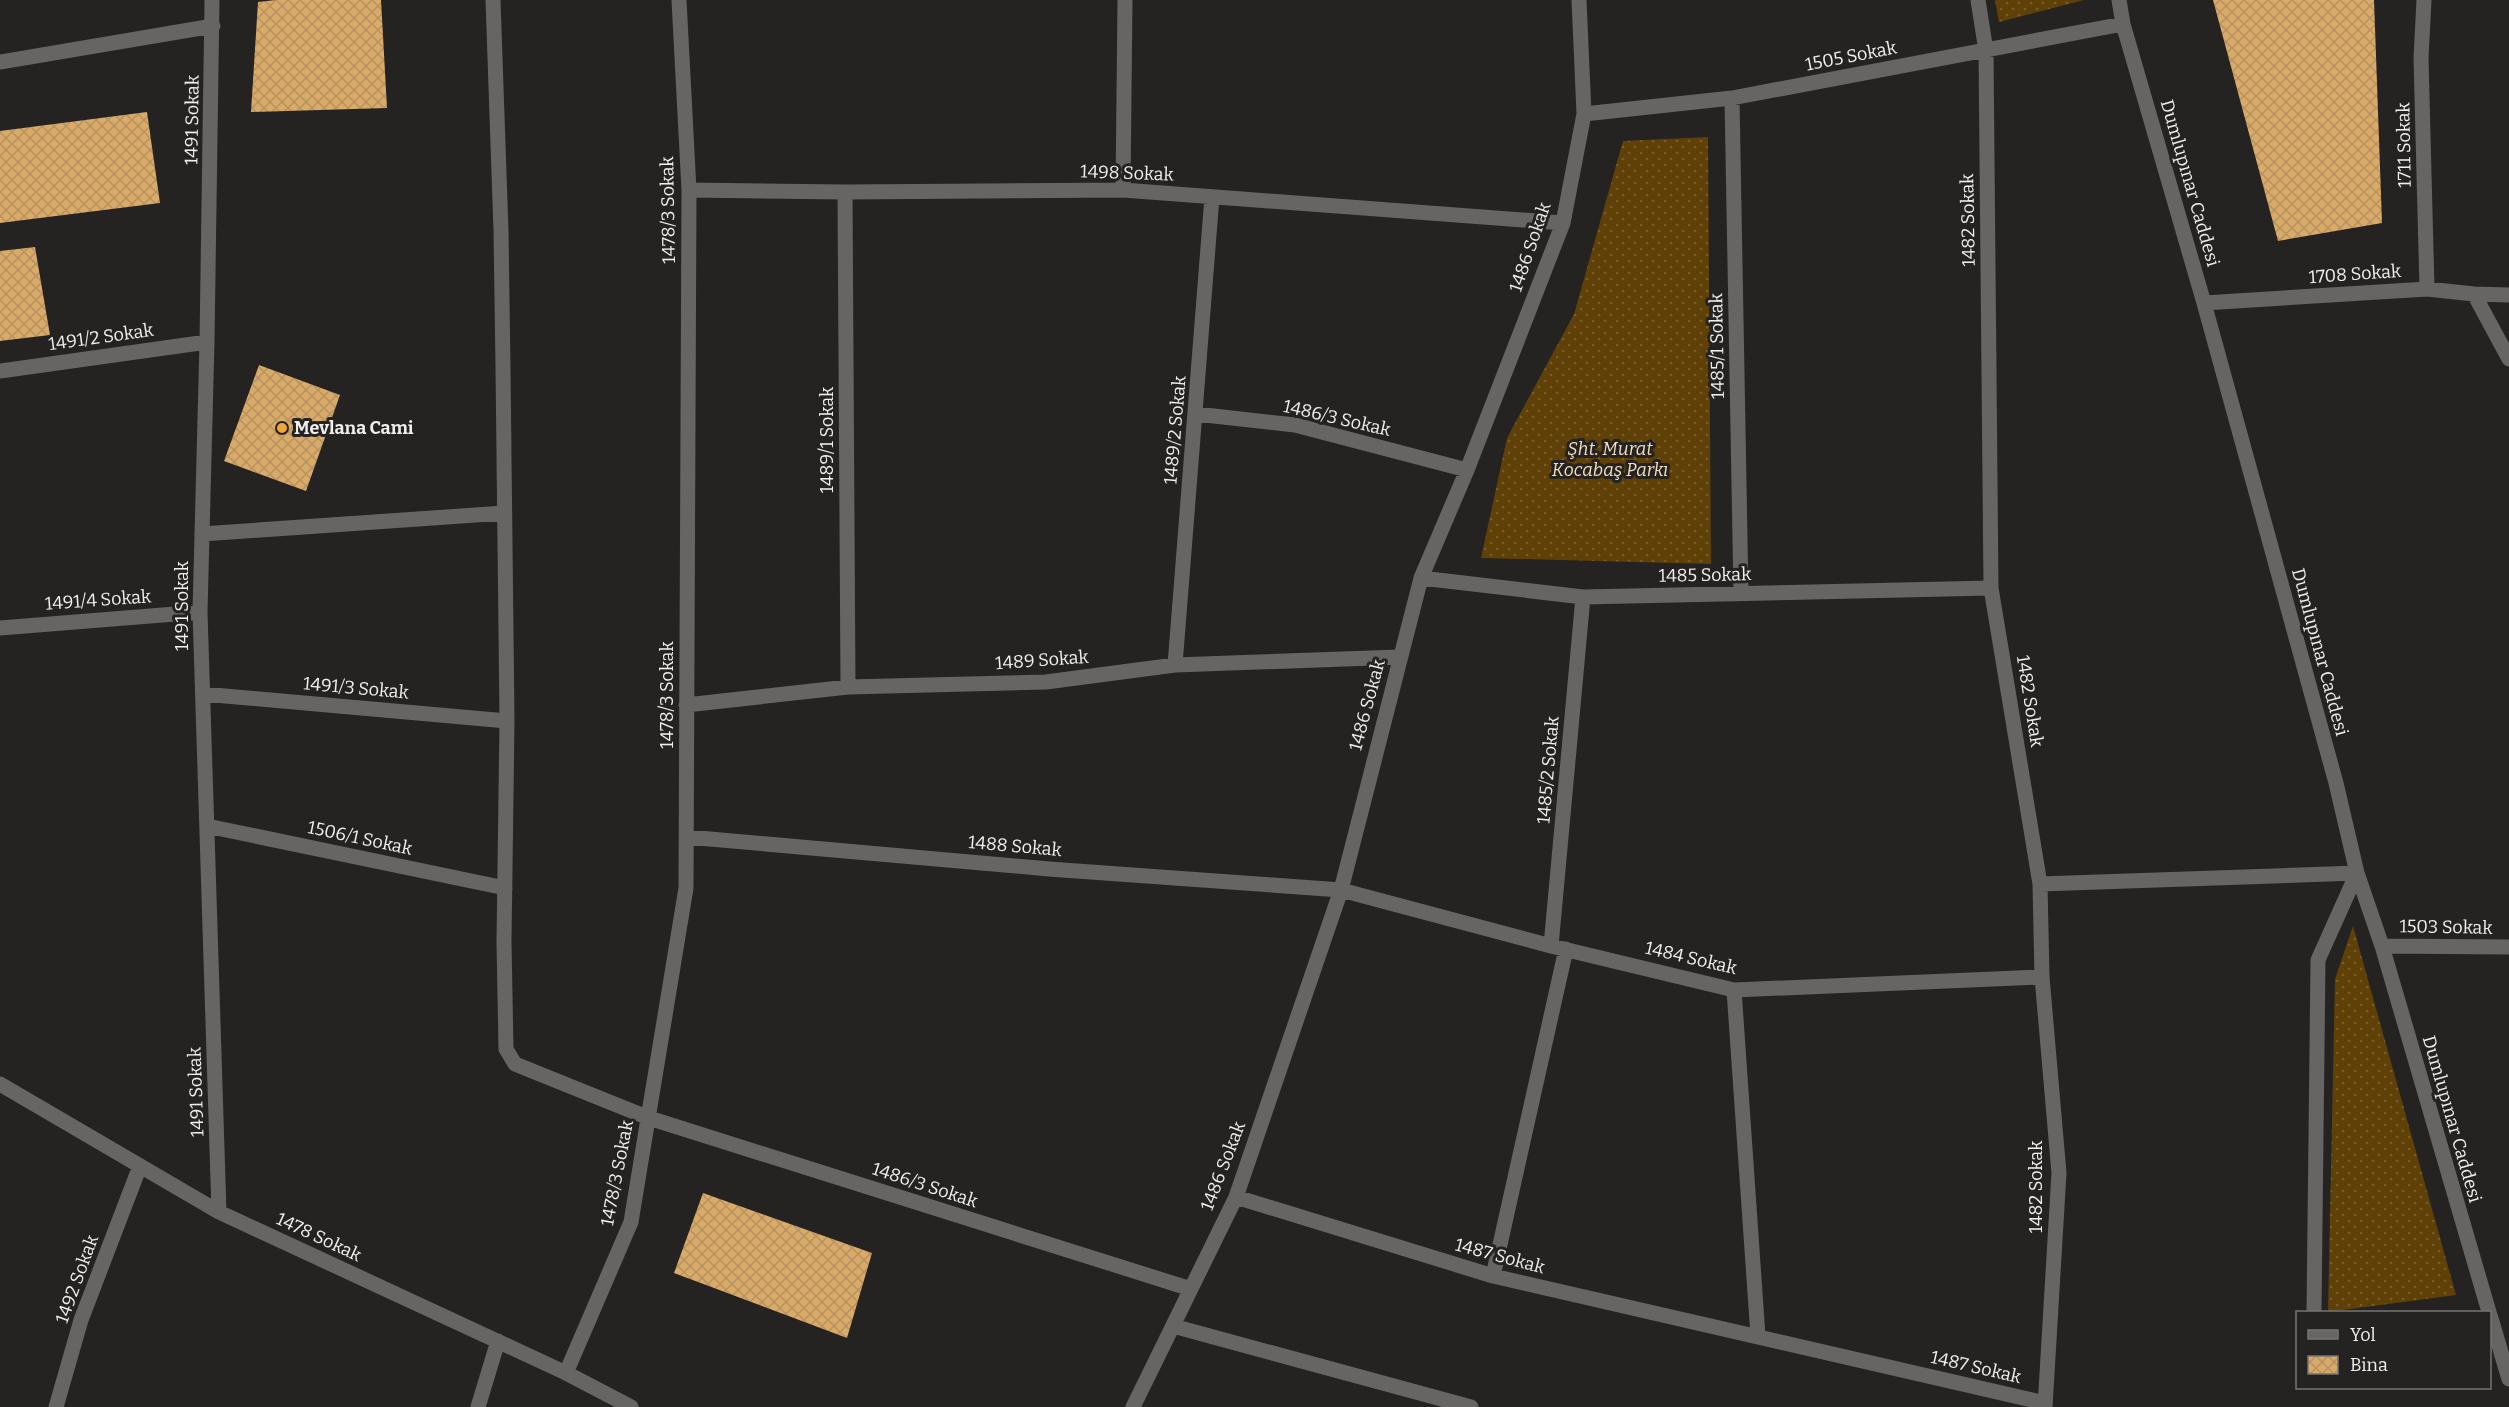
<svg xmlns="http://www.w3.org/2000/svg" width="2509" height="1407" font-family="Bitter,serif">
  <defs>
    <pattern id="grass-dots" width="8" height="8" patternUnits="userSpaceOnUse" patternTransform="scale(1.5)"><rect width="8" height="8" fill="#5f4007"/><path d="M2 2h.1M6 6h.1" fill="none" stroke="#765c2b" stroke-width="1.8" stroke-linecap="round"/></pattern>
    <pattern id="building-cross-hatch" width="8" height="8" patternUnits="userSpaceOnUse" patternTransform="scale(1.5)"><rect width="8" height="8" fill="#daab68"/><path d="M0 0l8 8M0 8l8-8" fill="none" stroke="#b69260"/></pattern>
  </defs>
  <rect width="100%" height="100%" fill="#242321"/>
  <path fill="url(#grass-dots)" d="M1995,0h89l-85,22z
    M1708,137l3,427 -230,-6 26,-120 67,-124 49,-173z
    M2353,926l103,369 -128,17 7,-333z"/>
  <path fill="url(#building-cross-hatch)" d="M276,0h105l6,108 -136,4 7,-110z
    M2213,0h161l8,223 -104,18z
    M147,112l13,91 -160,20v-92z
    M35,247l15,88 -50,6v-90z
    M259,365l81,30 -34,96 -82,-30z
    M703,1193l169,60 -25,85 -173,-65z"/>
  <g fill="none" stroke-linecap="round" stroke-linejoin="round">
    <path stroke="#666564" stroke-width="15" d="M212,0l-5,342 -7,270 19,600
      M493,0l8,231 2,136 4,354 -3,221 2,107 9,15 134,54 542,171
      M1978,0l8,51 5,537 49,296 2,93 17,196 -14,234
      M2119,0l4,24 81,279 132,480 21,90 25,73 107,366
      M2424,0l-3,58 6,231
      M0,62l213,-36
      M1732,98l9,496
      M1584,114l148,-16 391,-74
      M689,190l156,2 278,-2 440,33
      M1123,190l2,-190
      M845,192l3,495
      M2474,294l35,65
      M2204,303l223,-14 47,5 35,1
      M0,371l207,-29
      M1196,414l99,11 172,45
      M202,534l302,-21
      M1421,578l162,19 408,-9
      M0,628l200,-16
      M1175,665l37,-468
      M203,694l304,27
      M686,705l162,-18 198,-5 129,-17 225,-8
      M207,826l298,62
      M687,837l362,32 292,21 210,56 183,44 308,-13
      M2040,884l317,-11 -39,87 -4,352
      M1551,946l32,-349
      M2382,946l127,1
      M1734,990l24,346
      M0,1084l219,128 347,161 65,34
      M1236,1197l257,79 552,127
      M1493,1276l73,-327
      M2490,1315l19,64
      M1173,1326l298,81
      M566,1373l65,-151 55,-334 3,-698 -10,-190
      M56,1407l25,-87 59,-154
      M478,1407l20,-66
      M1133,1407l103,-210 105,-307 80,-312 46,-108 96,-247 21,-109 -5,-114"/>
  </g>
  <circle fill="#eca93a" stroke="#242321" stroke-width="2" cx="282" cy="428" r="6"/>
  <g text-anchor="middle" stroke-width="6" stroke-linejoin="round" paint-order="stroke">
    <g font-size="18" fill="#f0efee" stroke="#242321">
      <text transform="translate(1851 56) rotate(-11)" y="6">1505 Sokak</text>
      <text transform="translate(192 120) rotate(-89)" y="6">1491 Sokak</text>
      <text transform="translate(2404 145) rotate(-91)" y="6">1711 Sokak</text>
      <text transform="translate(1127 173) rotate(2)" y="6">1498 Sokak</text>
      <text transform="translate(2190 183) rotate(74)" y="6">Dumlupınar Caddesi</text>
      <text transform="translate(668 210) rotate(-91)" y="6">1478/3 Sokak</text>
      <text transform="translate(1968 220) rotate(-91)" y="6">1482 Sokak</text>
      <text transform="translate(1530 247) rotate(-71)" y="6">1486 Sokak</text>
      <text transform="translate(2355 274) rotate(-4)" y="6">1708 Sokak</text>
      <text transform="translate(101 337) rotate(-8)" y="6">1491/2 Sokak</text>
      <text transform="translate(1717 346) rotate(-91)" y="6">1485/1 Sokak</text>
      <text transform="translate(1337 418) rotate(13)" y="6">1486/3 Sokak</text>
      <text transform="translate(1175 430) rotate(-85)" y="6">1489/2 Sokak</text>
      <text transform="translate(827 440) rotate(-90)" y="6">1489/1 Sokak</text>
      <text transform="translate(1705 575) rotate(-1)" y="6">1485 Sokak</text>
      <text transform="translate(98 600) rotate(-4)" y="6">1491/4 Sokak</text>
      <text transform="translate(182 606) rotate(-90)" y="6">1491 Sokak</text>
      <text transform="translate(2320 652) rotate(75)" y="6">Dumlupınar Caddesi</text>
      <text transform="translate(1042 660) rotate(-4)" y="6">1489 Sokak</text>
      <text transform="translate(356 688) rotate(5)" y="6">1491/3 Sokak</text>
      <text transform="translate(667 695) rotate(-90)" y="6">1478/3 Sokak</text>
      <text transform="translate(2030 701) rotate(81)" y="6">1482 Sokak</text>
      <text transform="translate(1367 705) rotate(-75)" y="6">1486 Sokak</text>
      <text transform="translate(1548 770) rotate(-85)" y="6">1485/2 Sokak</text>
      <text transform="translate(360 838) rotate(12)" y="6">1506/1 Sokak</text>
      <text transform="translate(1015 846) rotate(5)" y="6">1488 Sokak</text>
      <text transform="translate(2446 927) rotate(1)" y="6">1503 Sokak</text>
      <text transform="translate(1691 958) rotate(13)" y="6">1484 Sokak</text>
      <text transform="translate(196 1092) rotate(-92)" y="6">1491 Sokak</text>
      <text transform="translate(2452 1119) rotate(74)" y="6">Dumlupınar Caddesi</text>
      <text transform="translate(1223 1166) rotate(-69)" y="6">1486 Sokak</text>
      <text transform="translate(617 1173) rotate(-79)" y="6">1478/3 Sokak</text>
      <text transform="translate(925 1185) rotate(18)" y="6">1486/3 Sokak</text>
      <text transform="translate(2036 1187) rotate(-90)" y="6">1482 Sokak</text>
      <text transform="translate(319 1237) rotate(25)" y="6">1478 Sokak</text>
      <text transform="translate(1500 1256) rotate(15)" y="6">1487 Sokak</text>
      <text transform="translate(77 1279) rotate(-70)" y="6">1492 Sokak</text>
      <text transform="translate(1976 1367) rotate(13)" y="6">1487 Sokak</text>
    </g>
    <g font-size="18" font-weight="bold" fill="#f0efee" stroke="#242321" text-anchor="start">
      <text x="294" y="434">Mevlana Cami</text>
    </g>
    <g font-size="18" font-style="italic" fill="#f8dfbd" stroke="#242321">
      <text x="1610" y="455">Şht. Murat<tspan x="1610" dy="21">Kocabaş Parkı</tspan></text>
    </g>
  </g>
  <rect x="2296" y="1311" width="195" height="78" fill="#242321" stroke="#767573" stroke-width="1.5"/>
  <rect x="2308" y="1330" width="30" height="9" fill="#666564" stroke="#767573" stroke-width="1.5"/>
  <text x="2350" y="1341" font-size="18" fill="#f0efee">Yol</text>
  <rect x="2308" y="1356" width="30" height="18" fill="url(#building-cross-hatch)" stroke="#767573" stroke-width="1.5"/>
  <text x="2350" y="1371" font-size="18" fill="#f0efee">Bina</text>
</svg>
